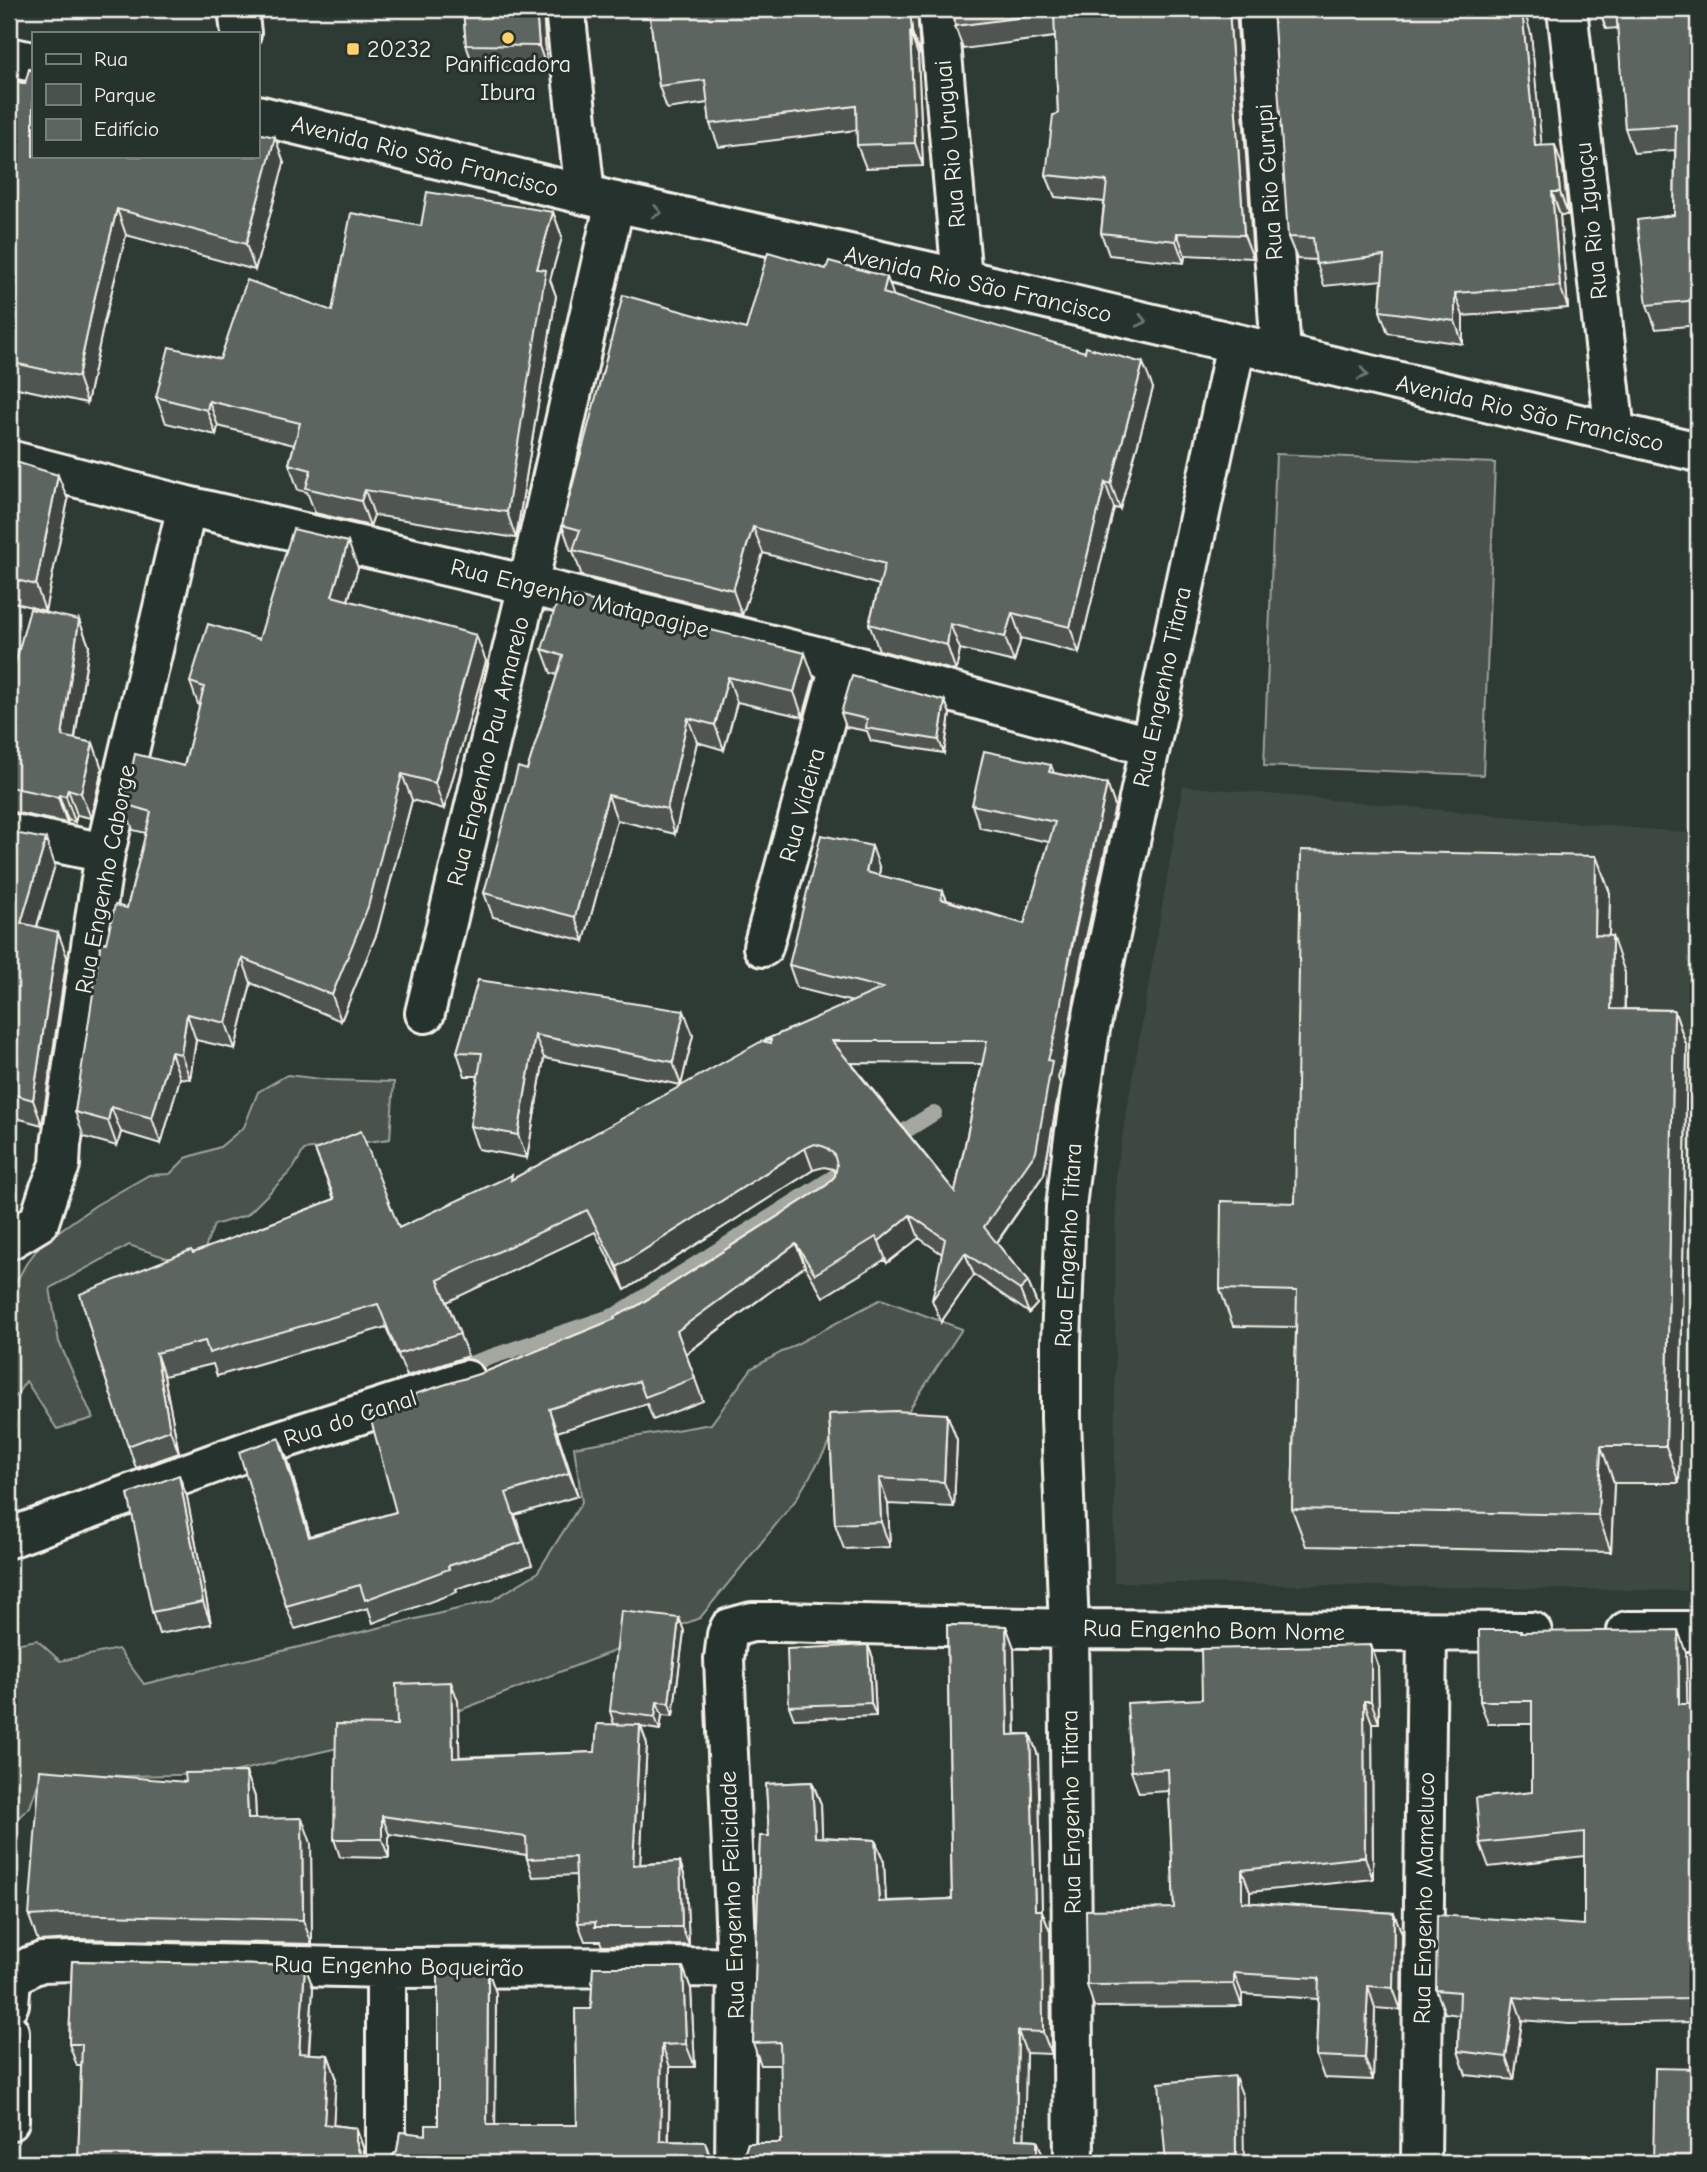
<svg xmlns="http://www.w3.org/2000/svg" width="1707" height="2172" font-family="'Comic Neue',sans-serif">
  <rect width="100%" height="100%" fill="#2e3b34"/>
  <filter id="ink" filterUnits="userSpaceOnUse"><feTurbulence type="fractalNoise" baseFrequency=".0143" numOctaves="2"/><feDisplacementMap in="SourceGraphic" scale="14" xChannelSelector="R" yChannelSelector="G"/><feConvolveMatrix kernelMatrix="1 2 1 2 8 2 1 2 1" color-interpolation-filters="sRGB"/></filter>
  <g filter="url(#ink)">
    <path fill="#3c4841" d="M1183,786l515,48v757l-584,-9 2,-409z"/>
    <path fill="#48524c" stroke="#9ea29a" stroke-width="2" d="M1276,454l219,9 -12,312 -219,-9z
      M287,1075l42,5 65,2 -4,57 -86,11 -11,19 -46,46 -33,10 -17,43 -68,-23 -79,43 9,54 34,76 -36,11 -31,-48 -17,25v-111l17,-31 16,-21 54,-38 53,-30 21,-1 16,-16 34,-11 24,-20 14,-35z
      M881,1299l81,30 -67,102h-58l-42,70 -95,117 -302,116 -173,40 -100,2 -83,-4 -12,35 -21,19v-181l28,-5 23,21 58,-12 26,35 347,-83 46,-28 45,-71 -8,-55 137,-23 41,-56z"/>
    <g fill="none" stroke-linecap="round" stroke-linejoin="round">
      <path stroke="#a4a8a0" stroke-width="16" d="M889,1141l45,-28
        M455,1369l161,-54 237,-150"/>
      <defs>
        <path id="minor" d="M238,9l3,24
          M565,9l20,186
          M938,9l24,270
          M1258,9l23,345
          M1567,9l48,424
          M9,460l178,46 341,79 313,77 308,84
          M9,833l96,20
          M763,947l78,-285
          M425,1013l103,-428 87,-383
          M9,1240l30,-18 10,-31 11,-26 1,-20 44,-292 82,-347
          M9,1538l250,-91 207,-67
          M1627,1631h71
          M386,1968v195
          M9,2004l2,-26 20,-12 11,-4 31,-1 313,7 351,-1
          M9,2032v89
          M735,2163l2,-196 -13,-308 3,-24 3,-7 22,-6h27l290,7 463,3
          M1074,2163l-5,-534 -8,-210v-76l5,-136 7,-62 17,-116 146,-685
          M1421,2163l6,-531"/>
        <path id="secondary" d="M9,57l24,5
          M257,115l358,87 347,77 736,173"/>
      </defs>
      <use href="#minor" stroke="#f4f1e8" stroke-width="44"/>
      <use href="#secondary" stroke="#f4f1e8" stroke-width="44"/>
      <use href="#minor" stroke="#26332d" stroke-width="38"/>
      <use href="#secondary" stroke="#26332d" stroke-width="38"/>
    </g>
    <path fill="#4f5751" stroke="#f4f1e8" stroke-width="2" fill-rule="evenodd" d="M463,9h80l4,60 -73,-2 -8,-22z
      M649,9h268l3,45 -2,1 5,111 -57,2 -9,-23v-15l-138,17 -9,-23 -2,-21 -41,6 -8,-23z
      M954,9l282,1 17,248 -68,-3 -1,8 -75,-8 -8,-22 3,-31 -49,-5 -9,-22 12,-61 -3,-77 -92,12 -8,-23z
      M1599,9h99v316l-42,4 -9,-24 27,-90 1,-65 -41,3 -9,-25 -7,-100 -12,1z
      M1531,34l10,112 22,22 5,47h-8l8,93 -105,8v28l-75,-11 -8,-22 2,-31 -58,6 -8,-26 -19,-1 -9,-22z
      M9,79l275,84 -29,107 -129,-35 -22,87 -17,81 -74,-16 -4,18z
      M553,212l9,25 -12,43 6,16 -40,242 -142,-23 -4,11 -55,-13 -8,-21 -9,-2 -9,-26 5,-19 -76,-19 -2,9 -50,-12 -10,-26 64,-38 112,-48 89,-85z
      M894,296l259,92 -33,121 -6,-1 -35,145 -58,-15 -7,24 -54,-13 -4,22 -77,-21 -10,-26 10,-39 -116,-32 -21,62 -160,-39 -9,-25h-2l-9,-26 184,-196z
      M9,460l59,40 -23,111 -36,-10z
      M358,568l-10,33 138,60 -42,148 -32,-9 -35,133 -36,88 -90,-38 -16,66 -39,-9 -6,39 -10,-1 -19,66 -40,-12 -4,14 -33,-9 -9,-25 31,-169 21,-35 19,-75 -13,-3 -9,-26 60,-38 15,-59 -9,-25 69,-43z
      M79,620l10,26 -14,93 18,4 9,26 -11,49 -14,-3 -2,7 -7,-2 -1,3 -54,-11h-4v-126z
      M542,649l272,29 -11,39 -66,-15 -13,48 -27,-8 -22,92 -58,-14 -33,121 -91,-24 -9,-24 43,-123 30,-95 -6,-2z
      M945,701l5,13 -6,39 -73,-12 -4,-10 -21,-4 -5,-14z
      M1051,765l3,8 53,11 8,22 -34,155 -17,96 -6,21 2,6 -16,90 -47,69 31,39 9,22 -8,9 -55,-38 -33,47 1,-68 -23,-16 -32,25 -3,-3 -61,37 -18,-31 -119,88 17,47 -50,19 -6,-16 -90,28 21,64 -63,19 17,50 -76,24 1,3 -84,31 -5,-15 -73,21 -9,-23 -7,-168 9,23 22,75 86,-24 21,-112 198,-81 22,-13 190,-121 8,-9 1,-4 -3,-3 -9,-2 -11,3 -188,120 -30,-58 -148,70 21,54 -61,20 -21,-49 -169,49 -4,-12 -49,12 15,77 -43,15 -39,-115 96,-100 141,-54 -19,-49 84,78 114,-49 253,-137 -1,-2 88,-38 -56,-14 -8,-23 91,-96 -1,7 64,15 4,9 77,24 25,-82 -69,-14 -8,-23zM851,1063l131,1 -27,128z
      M9,832l46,33 -18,62 30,30 -25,168 -33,-9z
      M1596,856l14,37 -1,43 16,37v36l49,1 13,37 -8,436h-65l-3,69 -305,-6 -14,-37 4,-182 -63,-1 -13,-37z
      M478,980l215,55 -12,50 -137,-27 -17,100 -49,-9 -8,-23 8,-50h-13l-8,-24z
      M829,1414h118l10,26 -3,67 -66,-3 2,43 -46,2 -9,-25z
      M187,1497l24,127 -52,10 -7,-22z
      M9,1595l5,18 -5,1z
      M679,1618l5,13 -11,85 -11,-1 -2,15 -19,-3 6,17 -7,120 40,-2 6,19 3,64 -87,1 -2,-5h-15l-7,-18 -2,-48 -43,2 -6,-18 -1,-4 -137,-21v24l-49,-1 -6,-18 63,-114 61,-24 1,56 136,-5 26,-27 -7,-1 -4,-13z
      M947,1625l59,1 8,22 2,86h14l8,22 4,155 8,21 1,122 -25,-1 -2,86 13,1 8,23h-967l3,-97h-4l-8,-22 3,-83 233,5 8,22 -4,66 19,1 8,22 -3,48 23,3 8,22v7l4,3 11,2 9,-2 9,-9 3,-19 26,3v-10h12v-154h50l8,22 -1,132h82l-2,-116h16l2,-42h90l8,22 4,78h-25l-1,74 36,1 4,11 6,6 11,3 12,-3 7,-7 3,-9h32v-3h2l-1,-75h-20l-8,-22 7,-207h9l-3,-52 46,-2 9,22 1,33 53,3 9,22 2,39 66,-2z
      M1521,1632l165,21 1,51h11v318l-129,2 -47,-4 -8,60 -48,-5 -8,-24 1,-36 -14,-2 -9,-23 148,-65v-69l-95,11 -9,-24 52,-51v-68h-44l-8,-23z
      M868,1645l5,13 3,58 -82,3 -5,-13z
      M1371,1645l7,21 1,57h-7l1,156 -123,13v11l144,10 8,21 -1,76 -26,-2 -2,72 -49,-2 -8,-22 2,-57 -76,-5v12l-148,1 -7,-22 87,-77 -5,-117 -30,2 -8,-22 71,-72z
      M246,1772l9,25 1,22 55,24 1,101 -239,-5 -35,2 -9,-25 157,-134z"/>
    <path fill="#404742" stroke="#f4f1e8" stroke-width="2" d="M536,9h7l4,60 -8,-23z
      M910,9h7l3,45 -8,-22z
      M1229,9h7l17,249 -9,-23z
      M1522,9h2l7,25 13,135 -9,-23z
      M910,32l8,23 5,111 -8,-23z
      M275,137l9,26 -29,107 -9,-26z
      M1555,145l8,23 5,47 -8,-23z
      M1552,192l8,23 8,93 -8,-22z
      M117,209l9,26 -22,87 -17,81 -9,-26 17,-81z
      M553,212l9,25 -12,43 6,16 -40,242 -9,-26 30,-243z
      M1177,233l8,22 -1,8 -8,-22z
      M887,277l9,26 -13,-10z
      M1455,293l8,23v28l-8,-23z
      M1143,363l10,25 -33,121 -9,-25z
      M9,374l4,13 -4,18z
      M209,401l9,25 -2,9 -9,-25z
      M58,475l10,25 -23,111 -9,-26z
      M1105,482l9,26 -35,145 -9,-26z
      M365,490l9,25 -4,11 -9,-25z
      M753,527l10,26 -21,62 -9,-25z
      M348,542l10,26 -17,54 -9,-26z
      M1012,613l9,25 -7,24 -9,-25z
      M79,620l10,26 -18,115 -9,-25z
      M950,624l10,25 -4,22 -9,-26z
      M476,635l10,26 -42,148 -9,-26z
      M805,653l9,25 -11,39 -9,-25z
      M728,677l9,25 -13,48 -9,-25z
      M945,701l5,13 -6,39 -5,-13z
      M688,718l9,24 -22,92 -8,-25z
      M93,743l9,26 -11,49 -10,-25z
      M402,774l10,26 -35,133 -36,88 -9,-26z
      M1107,784l8,22 -34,155 -17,96 -6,21 2,6 -16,90 -52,75 -8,-22 64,-167z
      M68,789l9,26 -2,7 -9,-26z
      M59,795l9,25 -1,3 -9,-26z
      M608,795l9,25 -33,121 -9,-24z
      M46,839l9,26 -25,84 -9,-26z
      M872,846l8,23 -6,26 -8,-23z
      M1596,856l14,37 -2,79 -13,-37z
      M943,891l9,23 -11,-15z
      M58,932l9,25 -25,168 -9,-25z
      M1612,936l13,37 -1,73 -13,-37z
      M242,958l9,25 -16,66 -9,-26z
      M1674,1010l13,37 -8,436 -13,-37z
      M684,1011l9,24 -12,50 -8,-23z
      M187,1014l9,26 -6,39 -9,-25z
      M535,1035l9,23 -17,100 -9,-23z
      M171,1052l9,26 -19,66 -9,-26z
      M111,1107l10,25 -4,14 -9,-25z
      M805,1148l8,22 -188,120 -8,-23z
      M910,1215l9,23 -32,25 -8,-22z
      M796,1244l9,22 -120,88 -8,-23z
      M965,1253l9,22 -33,47 -9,-22z
      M1028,1282l9,22 -8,9 -9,-23z
      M156,1353l8,23 15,77 -9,-23z
      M549,1409l8,23 21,64 -9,-23z
      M947,1414l10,26 -3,67 -10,-25z
      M279,1438l9,23 29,99 -8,-23z
      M1601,1446l13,37 -3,69 -13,-37z
      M179,1475l8,22 24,127 -8,-22z
      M879,1478l9,26 2,43 -9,-25z
      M679,1618l5,13 -11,85 -4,-13z
      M1006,1626l8,22 2,109 -8,-22z
      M1678,1630l8,23 2,74 -9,-23z
      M868,1645l5,13 3,58 -5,-13z
      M1371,1645l7,21 1,57 -8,-22z
      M451,1682l7,19 2,75 -7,-18z
      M1364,1701l8,22 1,156 -8,-22z
      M657,1702l5,13 -2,15 -5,-13z
      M640,1725l7,19 -8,139 -6,-18z
      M1030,1734l8,22 4,155 8,21 1,122 -8,-22 -8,-122z
      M246,1772l9,25 2,47 -9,-25z
      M812,1782l9,22 2,55 -8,-22z
      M382,1816l7,18v24l-7,-19z
      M302,1818l9,25 1,101 -9,-24z
      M875,1840l9,22 3,62 -8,-22z
      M680,1862l6,19 3,64 -7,-18z
      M1242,1870l8,22v32l-8,-22z
      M1394,1913l8,21 -1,76 -8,-22z
      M1692,1922l6,17v76l-6,-16z
      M305,1966l8,22 -6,87 -8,-22z
      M683,1967l8,22 4,78 -9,-23z
      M488,1971l8,22 -1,154 -8,-22z
      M1234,1973l8,21v12l-8,-22z
      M1368,1986l7,22 -2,72 -8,-22z
      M1514,1997l8,23 -8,60 -8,-23z
      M1018,2031l8,22 -2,108 -8,-22z
      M662,2045l8,22 -2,96 -8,-22z
      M328,2055l8,22 -4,69 -8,-22z
      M1235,2076l8,21 1,66h-8z
      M356,2128l8,22v13l-8,-22z
      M1037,2140l8,22v1h-8z"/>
    <path fill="#5c655e" stroke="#f4f1e8" stroke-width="2" fill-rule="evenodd" d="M463,9h73l3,37 -73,-1z
      M649,9h261l2,23h-2l5,111 -58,2 -1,-39 -146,18 -5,-44 -46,6z
      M954,9h275l15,226 -67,-2 -1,8 -75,-8 6,-52 -61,-6 7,-60 5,-1 -4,-101 -99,13z
      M1273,9h249l13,137 20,-1 5,47h-8l8,94 -105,7v28l-75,-10 4,-55 -68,8 -3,-26 -25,-1z
      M1616,9h82v291l-51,5 -10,-85 37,-5 2,-90 -51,3z
      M29,69l4,2v85h224v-23l18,4 -29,107 -129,-35 -22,87 -17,81 -69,-15v-283l16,5z
      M427,192l126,20 -16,57 9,1 -39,242 -142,-22 -4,11 -55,-13 5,-18 -22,-6 11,-41 -91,-22 -2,9 -51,-13 13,-50 51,12 27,-79 85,31 19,-98 70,13z
      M768,252l58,17 3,-8 58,16 -4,16 202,59 1,-5 57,16 -32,121 -6,-2 -35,145 -58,-14 -7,24 -55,-13 -3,21 -78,-21 16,-60 -132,-37 -20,63 -160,-40 7,-20 -18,-5 61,-230 123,34z
      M9,460l49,15 -22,110 -27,-7z
      M293,529l55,13 -16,54 144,39 -41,148 -33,-9 -34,133 -36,88 -90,-37 -16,65 -39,-9 -6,40 -10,-2 -19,66 -41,-11 -3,14 -33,-9 26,-171 5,2 9,-38 12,3 24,-96 -27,-8 11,-50 49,12 20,-79 -14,-5 18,-58 51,15z
      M560,593l245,60 -11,39 -66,-15 -13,48 -27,-7 -21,91 -59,-14 -33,122 -91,-24 34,-126 9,3 36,-114 -21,-7z
      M30,609l49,11 -17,116 31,7 -12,50 -13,-4 -2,7 -7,-1 -1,2 -49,-10v-101z
      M852,676l93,25 -6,39 -73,-12 1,-9 -26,-6z
      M984,751l67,14 -2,7 58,12 -34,154 -18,97 -7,25 4,1 -16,91 -52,75 44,55 -8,8 -55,-37 -33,47 13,-61 -35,-24 -31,26 -3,-4 -61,37 -19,-30 -119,87 18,47 -50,19 -6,-16 -90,28 20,64 -63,20 17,49 -75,24 1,3 -84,31 -5,-15 -74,21 -47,-154 40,-14 30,99 87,-25 -27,-99 48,-13 -2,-6 70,-22 130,-53 -1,-2 23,-11 190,-121 8,-9 2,-11 -3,-11 -9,-7 -10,-3 -10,4 -188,119 -30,-57 -149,70 22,54 -62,20 -20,-50 -169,49 -4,-12 -49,12 14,77 -42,16 -31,-93 -17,-59 111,-44 2,3 142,-54 -20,-49 46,-19 38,97 113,-53 -1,5 251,-139 9,2v-3h-6l118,-52 -94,-23 32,-130 51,11 -6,26 77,19 -2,8 83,25 31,-102 -83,-17zM832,1041h155l-32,151z
      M9,832l37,7 -25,84 37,9 -25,168 -24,-7z
      M1301,850l295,6 -1,79 17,1 -1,73 63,1 -8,436h-65l-3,69 -306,-6 5,-218 -77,-2 1,-88 74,2z
      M478,980l206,31 -11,51 -138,-27 -17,100 -48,-9 12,-73 -25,-1z
      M895,1411l52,3 -3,68 -65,-4 2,44 -46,2 -6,-110z
      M179,1475l24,127 -51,10 -24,-118z
      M621,1611l58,7 -10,85 -12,-1 -2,15 -45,-6z
      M947,1625l59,1 2,109 22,-1 5,176h7l1,122 -25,-1 -2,108 21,1v23h-959l4,-119h-13l3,-83 233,5 -6,87 29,2 -4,69 32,4v13l3,11 9,8 11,2 9,-2 9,-9 3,-19 26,3v-10h12v-154h50l-1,154h90l-2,-116h16l2,-42h90l3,77 -24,1 -2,96 45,1 3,10 7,7 11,3 12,-3 7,-7 3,-9h32v-3h2l-2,-98 -27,1 7,-207h9l-3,-52 46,-2 3,55 60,3 4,62 73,-3z
      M1479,1630h42v2l157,-2 1,74h19v217l-6,1v77l-131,2 -47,-4 -8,60 -48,-6 2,-59 -24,-2 1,-75 147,10v-93l-104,11 -4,-45 56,-6v-91h-52z
      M868,1645l3,58 -82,3 -2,-57z
      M1371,1645v56h-7l1,156 -123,13v32l152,11 -1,75 -25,-2 -3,72 -49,-2 3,-78 -85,-5v11l-147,1 -1,-75 88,-2 -6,-139 -37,2 -4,-68 75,-4 -1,-50z
      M451,1682l2,76 142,-6 2,-28 43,1 -7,140 47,-3 2,65h-87v-5l-17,1 -3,-66 -48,2 -1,-22 -144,-21v23h-48l2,-115 61,1 -1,-41z
      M40,1770l146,12 -1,-9 61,-1 2,47 54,-1 1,102 -239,-6 -35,2z
      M1655,2068l43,1v94h-45z
      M1235,2076l1,87h-70l-7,-80z"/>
    <defs><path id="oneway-chevron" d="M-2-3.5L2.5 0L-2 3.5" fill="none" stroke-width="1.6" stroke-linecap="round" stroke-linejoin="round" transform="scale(1.75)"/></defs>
    <g stroke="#6e766e">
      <use href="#oneway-chevron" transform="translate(657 212) rotate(12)"/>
      <use href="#oneway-chevron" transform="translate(1142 321) rotate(13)"/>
      <use href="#oneway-chevron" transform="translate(1363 374) rotate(13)"/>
    </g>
  </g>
  <g fill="#ffd166" stroke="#26332d" stroke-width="2.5">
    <circle cx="508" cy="38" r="7"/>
    <rect x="346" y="42" width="14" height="14" rx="3.5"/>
  </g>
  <g text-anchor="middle" stroke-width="6" stroke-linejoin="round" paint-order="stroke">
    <g font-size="24" fill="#f4f1e8" stroke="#26332d" text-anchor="start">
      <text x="367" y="57">20232</text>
      <text x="508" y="72" text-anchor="middle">Panificadora<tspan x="508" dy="28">Ibura</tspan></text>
    </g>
    <g font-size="24" fill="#f4f1e8" stroke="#26332d">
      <text transform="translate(950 144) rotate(-95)" y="8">Rua Rio Uruguai</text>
      <text transform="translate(425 156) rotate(14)" y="8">Avenida Rio São Francisco</text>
      <text transform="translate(1269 182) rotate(-94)" y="8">Rua Rio Gurupi</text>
      <text transform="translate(1591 221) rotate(-96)" y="8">Rua Rio Iguaçu</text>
      <text transform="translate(978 284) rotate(13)" y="8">Avenida Rio São Francisco</text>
      <text transform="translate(1530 413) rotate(13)" y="8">Avenida Rio São Francisco</text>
      <text transform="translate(580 598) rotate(14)" y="8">Rua Engenho Matapagipe</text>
      <text transform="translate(1162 687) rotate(-78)" y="8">Rua Engenho Titara</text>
      <text transform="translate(488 751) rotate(-76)" y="8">Rua Engenho Pau Amarelo</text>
      <text transform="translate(802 805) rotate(-75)" y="8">Rua Videira</text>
      <text transform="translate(105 879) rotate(-79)" y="8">Rua Engenho Caborge</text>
      <text transform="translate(1068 1245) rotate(-87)" y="8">Rua Engenho Titara</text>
      <text transform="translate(350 1418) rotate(-18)" y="8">Rua do Canal</text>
      <text transform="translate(1214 1630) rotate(1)" y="8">Rua Engenho Bom Nome</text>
      <text transform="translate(1071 1812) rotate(-91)" y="8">Rua Engenho Titara</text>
      <text transform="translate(732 1895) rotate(-92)" y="8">Rua Engenho Felicidade</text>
      <text transform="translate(1424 1898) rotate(-89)" y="8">Rua Engenho Mameluco</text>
      <text transform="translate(399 1966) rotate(1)" y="8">Rua Engenho Boqueirão</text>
    </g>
  </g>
  <rect width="1707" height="2172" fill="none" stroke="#26332d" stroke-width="35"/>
  <rect x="18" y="18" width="1672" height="2137" fill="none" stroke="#f4f1e8" stroke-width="2.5" filter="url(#ink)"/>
  <rect x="32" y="32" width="228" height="126" fill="#26332d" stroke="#787f78" stroke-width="2"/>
  <rect x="46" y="54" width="35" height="10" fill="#26332d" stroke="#787f78" stroke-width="2"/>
  <text x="94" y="66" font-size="21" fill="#f4f1e8">Rua</text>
  <rect x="46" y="84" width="35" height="21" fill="#48524c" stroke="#787f78" stroke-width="2"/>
  <text x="94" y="102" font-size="21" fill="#f4f1e8">Parque</text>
  <rect x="46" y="119" width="35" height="21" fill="#5c655e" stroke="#787f78" stroke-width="2"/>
  <text x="94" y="136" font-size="21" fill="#f4f1e8">Edifício</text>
</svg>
